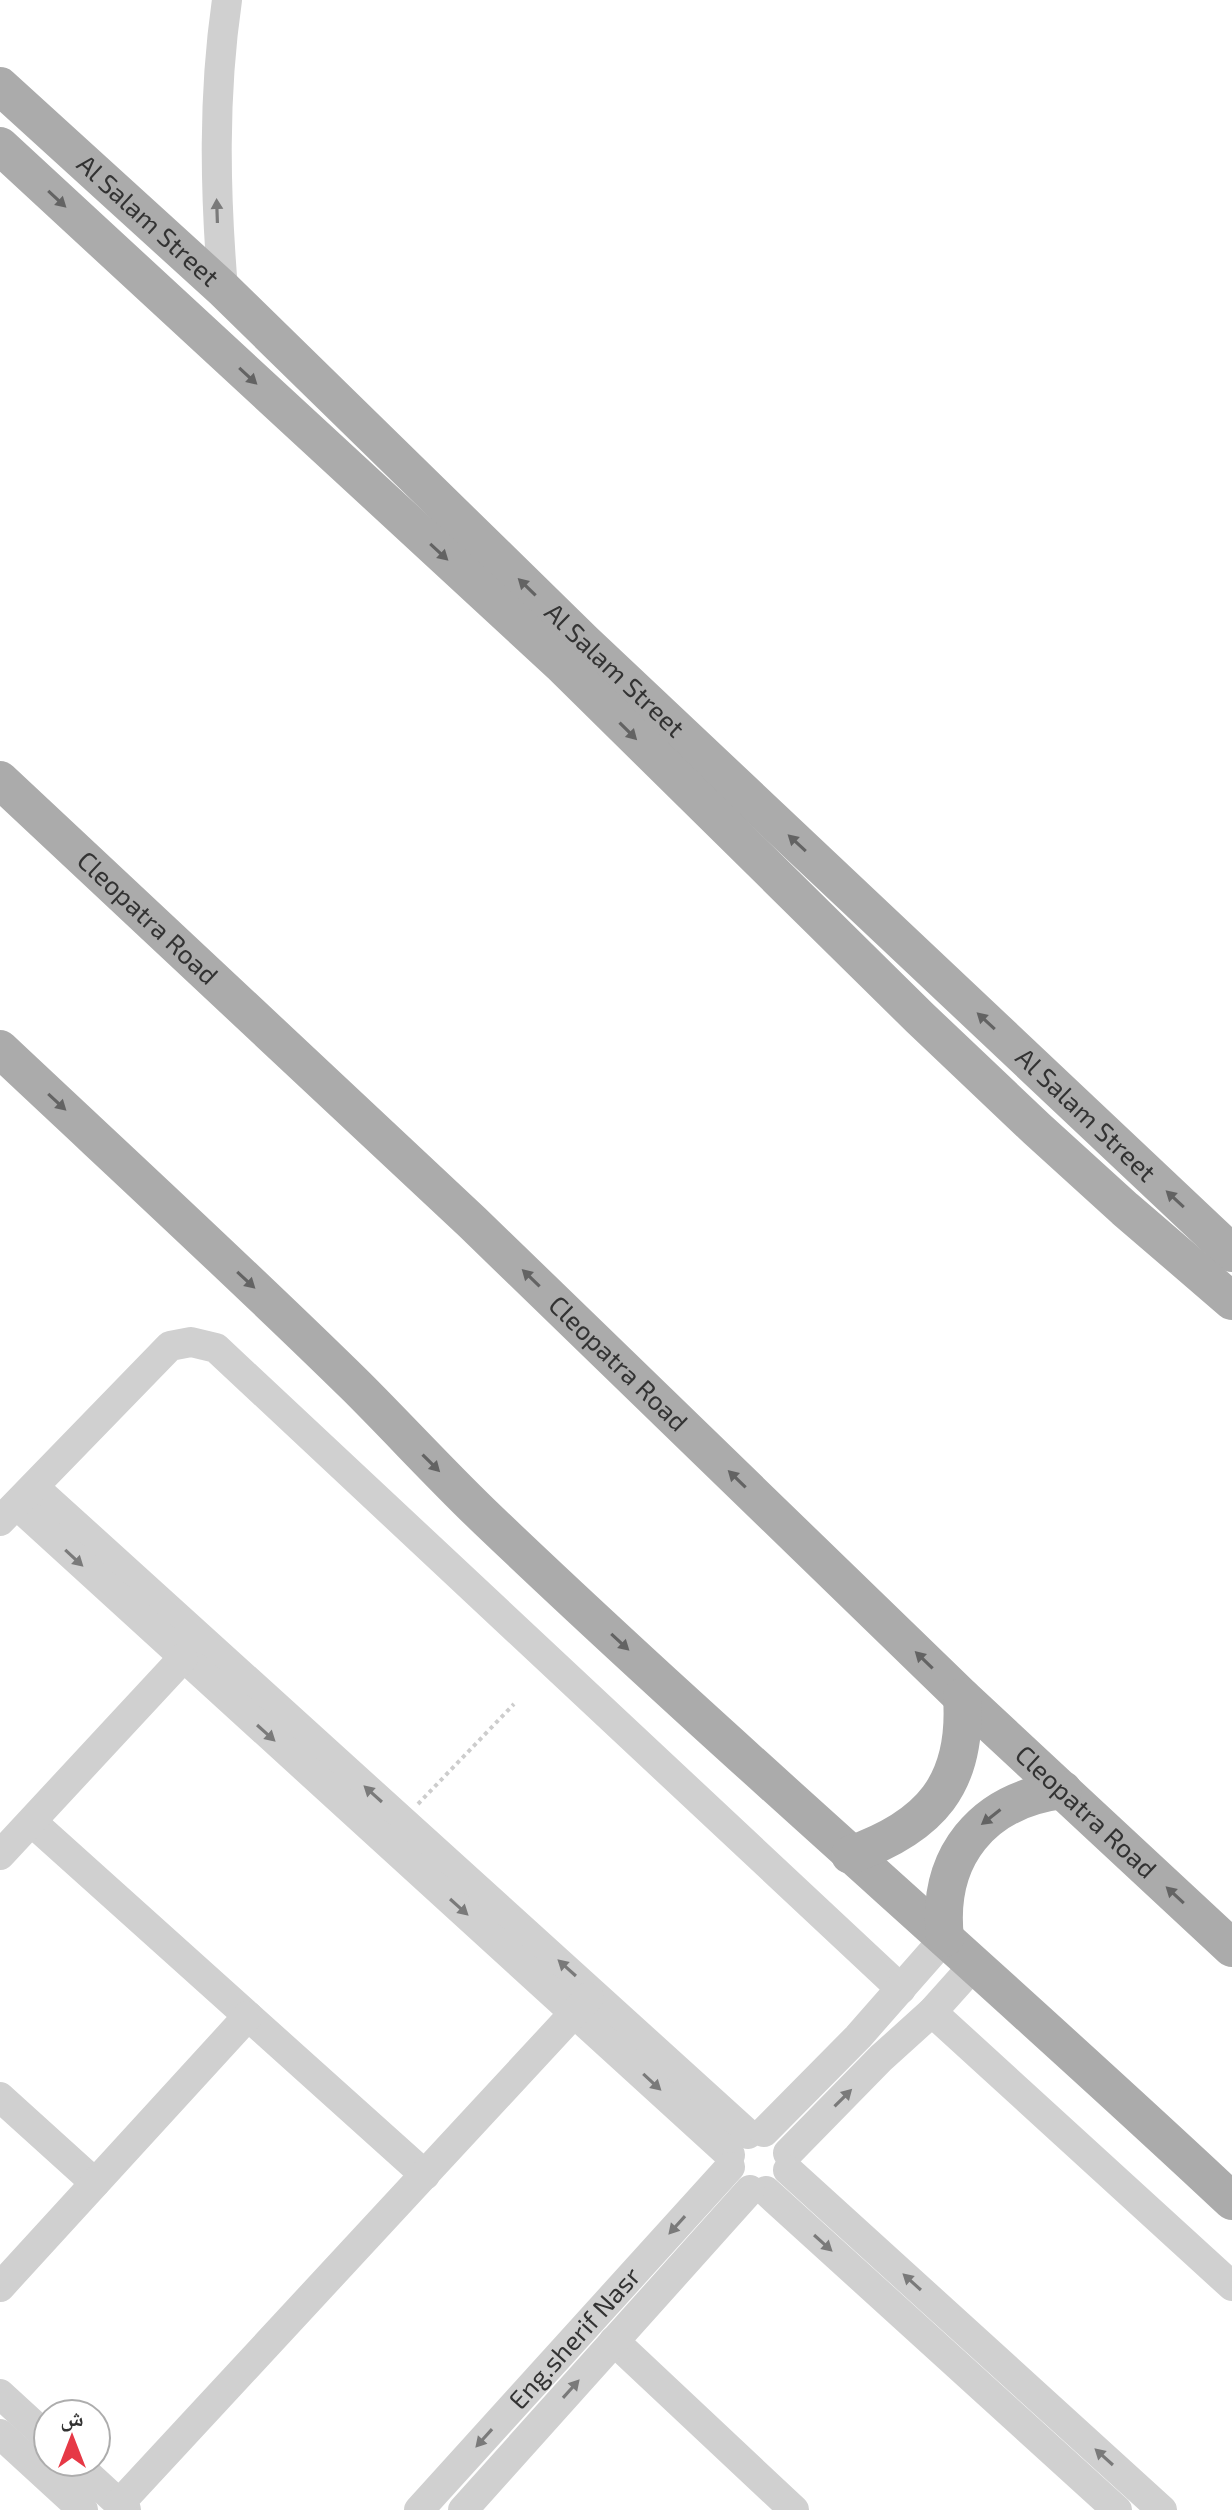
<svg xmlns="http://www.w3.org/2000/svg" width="1232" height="2510" font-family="'Exo 2','Noto Naskh Arabic',sans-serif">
  <rect width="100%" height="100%" fill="#fff"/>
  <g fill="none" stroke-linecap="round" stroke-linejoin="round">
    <path stroke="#cdcdcd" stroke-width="4" stroke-dasharray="4 4" stroke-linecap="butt" d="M418,1804l96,-100"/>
    <g stroke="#d0d0d0" stroke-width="30">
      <path d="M223,289c-8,-97 -10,-193 4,-289"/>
      <path d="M34,1487l714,647"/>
      <path d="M17,1505l713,650"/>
      <path d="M0,1521l170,-175 21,-4 25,6 685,641"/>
      <path d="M32,1822l393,353"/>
      <path d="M0,1855l183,-197"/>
      <path d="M932,2012l300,274"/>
      <path d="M0,2097l95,86"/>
      <path d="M764,2132l94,-95 87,-99"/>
      <path d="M788,2153l93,-95 51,-46 43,-48"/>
      <path d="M788,2170l374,340"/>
      <path d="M766,2191l351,319"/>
      <path d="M0,2287l248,-271"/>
      <path d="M614,2341l180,169"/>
      <path d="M0,2394l48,44"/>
      <path d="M0,2434l83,76"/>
      <path d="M74,2462l52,48"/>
      <path d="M119,2504l470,-507"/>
      <path id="s1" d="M419,2510l311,-343"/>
      <path d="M463,2510l287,-320"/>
    </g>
    <g stroke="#ababab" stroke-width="38">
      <path id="s2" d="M0,86l223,203 360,352 649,612"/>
      <path d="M0,146l561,518 359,354 117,111 88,80 107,92"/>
      <path id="s3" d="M0,780l472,442 490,475 270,251"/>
      <path d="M0,1049c119,112 240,223 357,338 44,44 86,90 131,133 243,232 499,451 744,681"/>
      <path d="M850,1855c80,-28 118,-71 112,-158"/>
      <path d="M945,1938c-9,-81 37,-138 118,-148"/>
    </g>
  </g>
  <defs><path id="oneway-solid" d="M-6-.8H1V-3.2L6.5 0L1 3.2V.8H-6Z" transform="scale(2)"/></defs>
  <g fill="#636363">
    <use href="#oneway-solid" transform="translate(57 199) rotate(43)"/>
    <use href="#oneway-solid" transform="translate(248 376) rotate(43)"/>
    <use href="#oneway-solid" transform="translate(439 552) rotate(43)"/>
    <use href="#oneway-solid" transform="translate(527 587) rotate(-136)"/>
    <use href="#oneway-solid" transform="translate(628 731) rotate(45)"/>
    <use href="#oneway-solid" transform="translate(797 843) rotate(-137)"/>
    <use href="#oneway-solid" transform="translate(986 1021) rotate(-137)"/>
    <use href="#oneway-solid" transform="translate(57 1102) rotate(43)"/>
    <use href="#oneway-solid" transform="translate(1175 1199) rotate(-137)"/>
    <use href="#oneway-solid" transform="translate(531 1278) rotate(-136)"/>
    <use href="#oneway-solid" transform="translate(246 1280) rotate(43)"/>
    <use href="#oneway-solid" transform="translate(431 1463) rotate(45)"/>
    <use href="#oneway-solid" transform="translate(737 1479) rotate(-136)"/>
    <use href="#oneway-solid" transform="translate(620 1642) rotate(43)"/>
    <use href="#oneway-solid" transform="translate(924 1660) rotate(-136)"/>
    <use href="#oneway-solid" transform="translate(991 1817) rotate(142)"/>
    <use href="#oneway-solid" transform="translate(1175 1895) rotate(-137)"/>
  </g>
  <g fill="#7a7a7a">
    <use href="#oneway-solid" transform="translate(217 211) rotate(-92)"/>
    <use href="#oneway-solid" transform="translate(74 1558) rotate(43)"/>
    <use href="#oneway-solid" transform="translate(266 1733) rotate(42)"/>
    <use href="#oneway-solid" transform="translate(373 1794) rotate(-138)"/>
    <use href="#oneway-solid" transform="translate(459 1907) rotate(42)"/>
    <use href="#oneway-solid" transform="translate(567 1968) rotate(-138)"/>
    <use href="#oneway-solid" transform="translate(652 2082) rotate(43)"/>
    <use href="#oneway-solid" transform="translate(843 2098) rotate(-45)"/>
    <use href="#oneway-solid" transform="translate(677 2225) rotate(132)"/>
    <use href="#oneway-solid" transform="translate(823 2243) rotate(42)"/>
    <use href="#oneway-solid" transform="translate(912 2282) rotate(-138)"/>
    <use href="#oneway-solid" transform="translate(571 2389) rotate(-48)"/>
    <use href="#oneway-solid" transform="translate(484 2438) rotate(132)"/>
    <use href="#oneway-solid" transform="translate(1104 2457) rotate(-138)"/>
  </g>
  <g text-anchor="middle" stroke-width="8" stroke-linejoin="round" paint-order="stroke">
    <g font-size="26" fill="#333" stroke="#fff">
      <text dy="9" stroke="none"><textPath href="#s2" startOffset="200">Al Salam Street</textPath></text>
      <text dy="9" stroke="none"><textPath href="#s2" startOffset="848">Al Salam Street</textPath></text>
      <text dy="9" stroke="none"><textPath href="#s3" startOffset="202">Cleopatra Road</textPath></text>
      <text dy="9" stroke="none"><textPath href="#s2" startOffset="1496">Al Salam Street</textPath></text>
      <text dy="9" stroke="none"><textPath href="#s3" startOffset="850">Cleopatra Road</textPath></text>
      <text dy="9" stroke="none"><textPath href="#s3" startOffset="1498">Cleopatra Road</textPath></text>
      <text dy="9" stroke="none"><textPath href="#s1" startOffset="232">Eng.sherif Nasr</textPath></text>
    </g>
  </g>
  <g transform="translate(72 2438)"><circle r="38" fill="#ffffff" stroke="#adadad" stroke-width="2"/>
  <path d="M0-6L14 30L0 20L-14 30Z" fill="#e63946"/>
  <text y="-12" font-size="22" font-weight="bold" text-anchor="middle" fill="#333333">ش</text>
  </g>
</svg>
